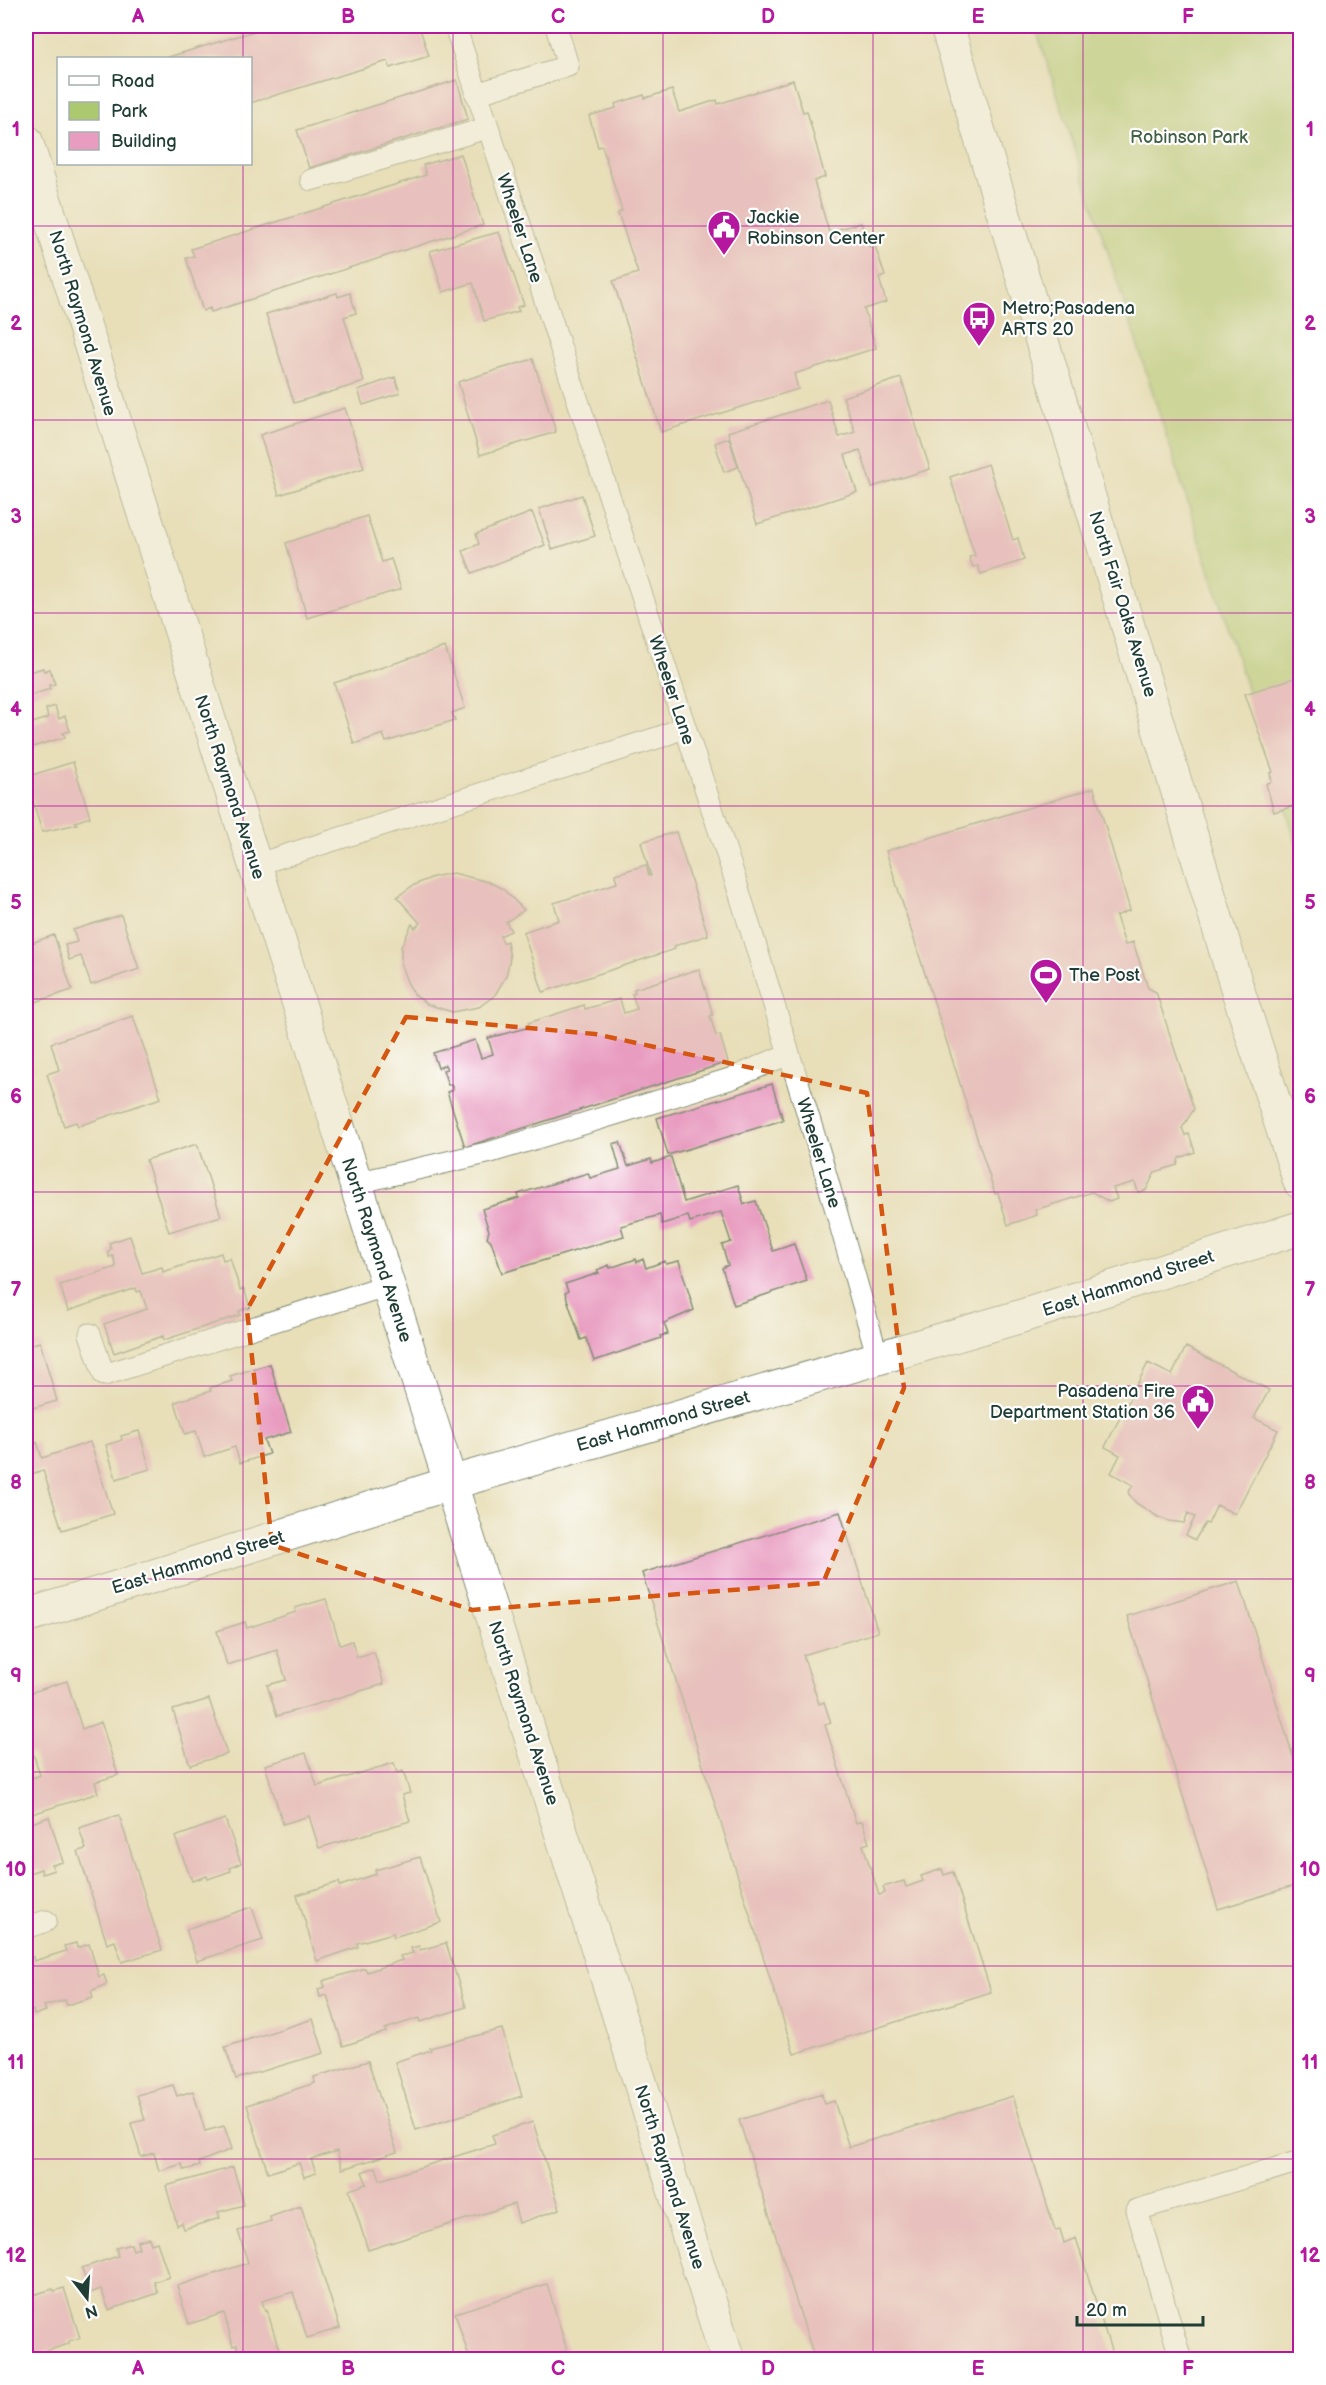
<svg xmlns="http://www.w3.org/2000/svg" width="1326" height="2385" font-family="'Balsamiq Sans',sans-serif">
  <rect width="100%" height="100%" fill="#fff"/>
  <filter id="ink" filterUnits="userSpaceOnUse"><feTurbulence type="fractalNoise" baseFrequency=".0167" numOctaves="2"/><feDisplacementMap in="SourceGraphic" scale="12" xChannelSelector="R" yChannelSelector="G"/><feConvolveMatrix kernelMatrix="1 2 1 2 8 2 1 2 1" color-interpolation-filters="sRGB"/></filter>
  <filter id="wash" filterUnits="userSpaceOnUse"><feTurbulence type="fractalNoise" baseFrequency=".008" numOctaves="4" result="noise"/><feDisplacementMap in="SourceGraphic" scale="24" xChannelSelector="R" yChannelSelector="G"/><feGaussianBlur stdDeviation="1.35" result="paint"/><feColorMatrix in="noise" values="0 0 0 0 0 0 0 0 0 0 0 0 0 0 0 0 0 1.4 0 .05"/><feComposite in="paint" operator="in"/></filter>
  <g filter="url(#wash)">
    <rect width="100%" height="100%" fill="#e8dfb9"/>
    <path fill="#adc970" stroke="#668352" stroke-width="1.5" d="M1035,26h265v828l-228,-714z"/>
    <g id="blocks">
      <path fill="#e89cc0" d="M114,26h15l-14,5z
        M271,26h148l10,30 -39,12 -2,-7 -138,42v-45h-85z
        M457,80l11,39 -159,49 -12,-38z
        M793,80l10,32 4,-1 18,66 -11,4 15,51 32,-9 9,25 5,-2 10,30 -6,2 7,24 -22,7 12,39 -82,26 4,15 -137,43 -48,-151 25,-8 -20,-60 4,-2 -20,-65 -4,1 -9,-31 27,-8 -1,-4 29,-9 1,3 27,-8 7,22 38,-12 1,4z
        M461,154l22,71 -272,87 -1,-4 -7,3 -17,-53 8,-2 -3,-7 235,-74 -3,-10z
        M499,232l25,73 -7,2 2,4 -35,10 -11,-38 -30,9 -13,-41z
        M337,293l1,4 12,-4 6,20 -12,4 20,65 -70,21 -28,-89z
        M533,359l23,73 -76,23 -22,-73z
        M395,377l5,16 -37,12 -5,-15z
        M901,378l29,91 -58,18 -12,-37 -15,5 12,37 -100,32 -29,-92 100,-32 11,37 16,-5 -12,-35z
        M345,408l19,60 -85,27 -19,-60z
        M729,438l9,29 -14,5 -9,-29z
        M988,464l25,76 5,-2 6,22 -43,14 -3,-8 -5,1 -4,-10 6,-1 -25,-79z
        M582,495l13,41 -43,13 -13,-40z
        M532,512l13,33 -73,28 -9,-22 16,-7 -3,-10z
        M367,516l15,46 9,-3 10,30 -94,29 -21,-75z
        M26,625l6,20 -6,3z
        M445,647l20,61 -13,5 3,7 -69,22 -3,-8 -29,10 -20,-61z
        M43,668l1,3 6,-2 5,15 -6,1 1,4 -24,8v-24z
        M1300,676v128l-26,8 -8,-28 6,-3 -2,-8 3,-1 -28,-78z
        M55,706l4,13 6,-3 5,15 -7,2 2,4 -39,12v-24l22,-7 -2,-9z
        M73,762l17,55 -15,5 2,2 -35,8 -16,-55z
        M1094,788l36,122 -14,6 9,29 8,-3 15,46 8,4 38,117 -12,19 3,7 4,-1 6,18 -16,6 -2,7 -22,7 -9,18 -8,2 -3,-10 -22,6 4,11 -8,3 -17,-10 -57,18 2,5 -29,10 -10,-32 -3,1 -109,-343z
        M676,832l32,103 -34,11 1,3 -132,43 -20,-60 36,-12 -5,-17 63,-20 -2,-9 31,-9 3,11h2l-10,-34z
        M453,873l36,9 14,7 21,21 -18,12 5,9 -11,5 3,7 4,-2 3,17 -4,18 -11,19 -16,12 -27,5 -25,-8 -13,-10 -7,-12 -6,-17v-18l11,-23 3,4 5,-5 -23,-26 15,-11 21,-9z
        M121,915l18,54 -48,16 -10,-29 -12,4 -4,-15 12,-3 -4,-12z
        M54,935l18,55 -46,15v-60z
        M699,969l14,46 -3,1 6,20 4,-1 8,27 -263,85 -18,-55 6,-2 -2,-6 -3,1 -5,-15 4,-1 -2,-4 -7,3 -5,-15 42,-13 6,18 12,-4 -5,-16 42,-11 -2,-4 56,-18 1,4 35,-10 4,14 13,-4 -5,-15 3,-1 -1,-4z
        M133,1016l28,82 -83,28 -2,-4 -12,4 -17,-52 12,-4 -8,-27z
        M772,1084l11,36 -115,35 -11,-37z
        M620,1142l8,24 23,-7 1,4 19,-6 13,45 54,-17 6,19 12,-3 17,50 21,-7 13,37 -73,24 -12,-37 6,-3 -6,-20 9,-3 -10,-30 -31,10 -2,-6 -26,8 -2,-9 -39,11 3,10 -122,37 -11,-32 -4,-4 2,-6 -7,-22 37,-11 -1,-4 70,-21 2,5 30,-9 -7,-25z
        M197,1144l24,72 -52,16 -23,-72z
        M130,1236l12,37 20,-6 1,5 58,-19 2,7 7,-2 10,32 4,-1 6,18 -11,4 1,4 -76,25 -1,-4 -49,17 -10,-29 43,-15 -6,-18 -4,1 -1,-4 -68,23 -8,-26 56,-18 -3,-11 -4,1 -1,-6 3,-2 -2,-6z
        M636,1259l1,3 6,-3 3,9 19,-7 1,3 13,-3 15,49 -30,13 4,11 -8,2 1,2 -67,23 -8,-23 -5,2 -16,-47 3,-2 -3,-7 34,-11 -2,-3 12,-5 1,3z
        M40,1342l17,59 -31,9v-64z
        M1186,1347l83,43 -15,28 24,12 -43,84 -18,-9 -9,19 -3,-1 -10,17 -9,-5 9,-18 -7,-4 -4,10 -15,-2 -11,-4 -22,-14 -8,-10 5,-8 -22,-12 9,-18 -15,-8 43,-84 24,12z
        M270,1364l21,68 -27,8 5,14 -29,9 -5,-16 -31,10 -8,-26 -11,3 -10,-32 36,-11 -1,-3 22,-7 -2,-5z
        M139,1431l11,38 -34,10 -10,-34 16,-5 -1,-4z
        M37,1442l5,16 48,-16 23,72 -51,16 -19,-60 -14,5 -3,-10v-19z
        M840,1512l38,120 -75,23 16,49 5,-2 7,21 -6,2 31,98 6,-2 7,22 -6,2 16,50 6,-2 -2,-6 21,-6 2,6 17,-6 -2,-5 21,-7 2,6 9,-3 38,120 -197,62 -152,-481z
        M1239,1581l61,198v105l-82,25 -91,-293z
        M326,1599l14,46 12,-4 5,16 17,-5 10,32 -107,32 -10,-31 19,-5 -9,-30 -50,15 -10,-34 28,-9 2,6 49,-16 -1,-4z
        M67,1681l15,48 19,-7 17,53 -23,7 3,11 -72,23v-41l4,-2 2,5 8,-3 -7,-22 -7,3v-62z
        M209,1699l18,55 -37,11 -17,-55z
        M306,1753l11,33 77,-23 3,10 6,-2 7,22 -8,2 8,26 -91,27 -10,-32 -26,8 -18,-59z
        M119,1815l43,135 -40,12 -7,-21 -8,3 -29,-93 8,-2 -7,-21z
        M49,1817l14,45 -11,3 2,5 -12,4 -1,-5 -15,5v-49z
        M225,1819l16,44 -11,5 1,3 -23,8 -1,-3 -15,5 -17,-44z
        M420,1857l21,65 -47,15 -1,-4 -36,10 1,4 -41,14 -20,-66 42,-13 1,4 36,-12 -1,-4z
        M252,1907l11,33 -66,21 -11,-32z
        M76,1943l1,5 12,-4 10,33 5,-2 3,9 -16,7 2,6 -26,8 -2,-5 -21,6 2,5 -12,4 -1,-5 -7,2v-53l7,-2 1,4 32,-10 -2,-5z
        M446,1943l20,64 -46,15 -1,-4 -34,11 1,3 -43,14 -16,-51 -7,2 -2,-8 7,-2 -2,-6 42,-13 2,4 35,-12 -2,-4 13,-3 -2,-5 8,-2 1,4z
        M313,2019l11,34 -88,26 -11,-32z
        M502,2029l20,67 -106,34 -21,-68 36,-12 -1,-2z
        M368,2061l29,91 -55,17 -5,-18 -26,8 5,14 -12,4 -5,-14 -31,10 -21,-68 68,-22 -1,-6z
        M173,2085l4,11 16,-5 12,40 19,-5 8,23 -33,13 1,4 -16,4 -2,-6 -23,7 -5,-18 -13,4 -10,-34 14,-3 -8,-25z
        M822,2094l2,10 10,-3 15,46 164,-51 42,134 5,-1 4,14 12,-5 38,122h-299l-76,-240z
        M533,2122l27,87 -41,14 -5,-19 -146,46 -19,-60 18,-6 -5,-12 14,-5 4,13 115,-36 -3,-9z
        M233,2167l11,38 -26,7 2,6 -36,11 -2,-6 -5,2 -11,-39z
        M301,2206l39,122 -33,10 -14,-46 -31,9 3,10 2,-1 15,50h-41l-4,-15 -4,1 -9,-33 -35,11 -12,-38 71,-23 -10,-32 33,-10 -1,-4z
        M149,2238l2,6 6,-2 12,35 -15,5 4,11 -49,17 -8,-21 -11,4 -8,-25 36,-12 -2,-8 15,-4 2,6 6,-2 -2,-7z
        M547,2284l20,66 -30,10h-67l-15,-47z
        M64,2288l16,50 -11,3v3l-43,13v-66l5,-1 2,5 20,-6 1,2z"/>
    </g>
  </g>
  <g filter="url(#ink)">
    <use href="#blocks" fill-opacity="0" stroke="#848e76" stroke-width="1.5"/>
    <g fill="none" stroke-linecap="round" stroke-linejoin="round">
      <defs>
        <path id="service" d="M455,26l281,856 84,272 58,204
          M476,94l92,-28 -12,-40
          M311,180l176,-52
          M255,865l405,-128 25,-10
          M356,1183l135,-31 242,-74 55,-24
          M90,1334l14,41 284,-90
          M26,1928l20,-7
          M1181,2360l-44,-150 163,-49"/>
        <path id="minor" d="M26,1616l425,-133 571,-167 278,-88"/>
        <path id="tertiary" d="M26,141l702,2219"/>
        <path id="primary" d="M947,26l291,965 62,191"/>
      </defs>
      <use href="#service" stroke="#848e76" stroke-width="23"/>
      <use href="#minor" stroke="#848e76" stroke-width="35"/>
      <use href="#tertiary" stroke="#848e76" stroke-width="35"/>
      <use href="#primary" stroke="#848e76" stroke-width="35"/>
      <use href="#service" stroke="#fff" stroke-width="21"/>
      <use href="#minor" stroke="#fff" stroke-width="33"/>
      <use href="#tertiary" stroke="#fff" stroke-width="33"/>
      <use href="#primary" stroke="#fff" stroke-width="33"/>
    </g>
  </g>
  <path d="M0 0H1326V2385H0ZM406,1017l189,17 272,59 37,295 -81,195 -351,27 -200,-65 -25,-235z" fill="#e8dfb9" fill-opacity=".55" fill-rule="evenodd"/>
  <path fill="none" stroke="#d45610" stroke-width="4.5" stroke-dasharray="12 8" stroke-linejoin="round" d="M406,1017l189,17 272,59 37,295 -81,195 -351,27 -200,-65 -25,-235z"/>
  <path fill="none" stroke="#b5179e" stroke-width="1.5" stroke-opacity="0.55" d="M243,26v32M453,26v2334M663,26v2334M873,26v2334M1083,26v2334M243,164v2196M26,226h1274M26,420h1274M26,613h1274M26,806h1274M26,999h1274M26,1192h1274M26,1386h1274M26,1579h1274M26,1772h1274M26,1966h1274M26,2159h1274"/>
  <defs>
    <symbol id="civic-pin" viewBox="-11 -11 22 30"><path d="M0 17L-7.5 6A9.5 9.5 0 1 1 7.5 6Z" fill="#b5179e" stroke="#fff"/><path d="M-.6-6.5H3V-4.5H.6V-3L4-1V1h2V6H-6V1h2V-1L-.6-3ZM-1.2 2.5V6h2.4V2.5Z" fill="#fff"/></symbol>
    <symbol id="bus-pin" viewBox="-11 -11 22 30"><path d="M0 17L-7.5 6A9.5 9.5 0 1 1 7.5 6Z" fill="#b5179e" stroke="#fff"/><path d="M-5-6H5V4H4V6H2V4H-2V6H-4V4H-5ZM-3.5-4V0h7V-4ZM-3.5 1.2v1.5H-2V1.2ZM2 1.2v1.5H3.5V1.2Z" fill="#fff"/></symbol>
    <symbol id="stadium-pin" viewBox="-11 -11 22 30"><path d="M0 17L-7.5 6A9.5 9.5 0 1 1 7.5 6Z" fill="#b5179e" stroke="#fff"/><path d="M0-5a6.5 5 0 1 0 0 10a6.5 5 0 1 0 0-10ZM-3.5-1.8h7v3.6h-7Z" fill="#fff"/></symbol>
  </defs>
  <g fill-rule="evenodd">
    <use href="#civic-pin" x="705" y="208" width="38" height="52"/>
    <use href="#bus-pin" x="960" y="299" width="38" height="52"/>
    <use href="#stadium-pin" x="1027" y="956" width="38" height="52"/>
    <use href="#civic-pin" x="1179" y="1382" width="38" height="52"/>
  </g>
  <g text-anchor="middle" stroke-width="4.5" stroke-linejoin="round" paint-order="stroke">
    <g font-size="18" fill="#426043" stroke="#fff">
      <text x="1189" y="143">Robinson Park</text>
    </g>
    <g font-size="18" fill="#1f3d34" stroke="#fff" text-anchor="start">
      <text x="747" y="223">Jackie<tspan x="747" dy="21">Robinson Center</tspan></text>
      <text x="1002" y="314">Metro;Pasadena<tspan x="1002" dy="21">ARTS 20</tspan></text>
      <text x="1069" y="981">The Post</text>
      <text x="1175" y="1397" text-anchor="end">Pasadena Fire<tspan x="1175" dy="21">Department Station 36</tspan></text>
    </g>
    <g font-size="18" fill="#1f3d34" stroke="#fff">
      <text transform="translate(520 228) rotate(72)" y="6">Wheeler Lane</text>
      <text transform="translate(83 323) rotate(73)" y="6">North Raymond Avenue</text>
      <text transform="translate(1123 604) rotate(73)" y="6">North Fair Oaks Avenue</text>
      <text transform="translate(672 690) rotate(72)" y="6">Wheeler Lane</text>
      <text transform="translate(230 787) rotate(72)" y="6">North Raymond Avenue</text>
      <text transform="translate(819 1153) rotate(73)" y="6">Wheeler Lane</text>
      <text transform="translate(377 1250) rotate(72)" y="6">North Raymond Avenue</text>
      <text transform="translate(1128 1283) rotate(-18)" y="6">East Hammond Street</text>
      <text transform="translate(663 1421) rotate(-16)" y="6">East Hammond Street</text>
      <text transform="translate(198 1562) rotate(-17)" y="6">East Hammond Street</text>
      <text transform="translate(524 1713) rotate(72)" y="6">North Raymond Avenue</text>
      <text transform="translate(670 2177) rotate(72)" y="6">North Raymond Avenue</text>
    </g>
  </g>
  <rect width="1326" height="2385" fill="none" stroke="#fff" stroke-width="66"/>
  <rect x="57" y="57" width="195" height="108" fill="#ffffff" stroke="#a5b1ae" stroke-width="1.5"/>
  <rect x="69" y="76" width="30" height="9" fill="#ffffff" stroke="#a5b1ae" stroke-width="1.5"/>
  <text x="111" y="87" font-size="18" fill="#1f3d34">Road</text>
  <rect x="69" y="102" width="30" height="18" fill="#adc970" stroke="#a5b1ae" stroke-width="1.5"/>
  <text x="111" y="117" font-size="18" fill="#1f3d34">Park</text>
  <rect x="69" y="132" width="30" height="18" fill="#e89cc0" stroke="#a5b1ae" stroke-width="1.5"/>
  <text x="111" y="147" font-size="18" fill="#1f3d34">Building</text>
  <g transform="translate(87 2298) rotate(163)" stroke="#ffffff" stroke-width="4.5" paint-order="stroke">
  <path d="M0-4.5L10 22L0 15L-10 22Z" fill="#1f3d34"/>
  <text y="-9" font-size="16" font-weight="bold" text-anchor="middle" fill="#1f3d34">N</text>
  </g>
  <path d="M1077 2316v9h126v-9" fill="none" stroke="#1f3d34" stroke-width="3"/>
  <text x="1086" y="2316" font-size="18" fill="#1f3d34" stroke="#ffffff" stroke-width="4.5" paint-order="stroke">20 m</text>
  <rect x="33" y="33" width="1260" height="2319" fill="none" stroke="#b5179e" stroke-width="2"/>
  <g font-size="20" text-anchor="middle" font-weight="bold" fill="#b5179e">
    <text x="138" y="23">A</text>
    <text x="348" y="23">B</text>
    <text x="558" y="23">C</text>
    <text x="768" y="23">D</text>
    <text x="978" y="23">E</text>
    <text x="1188" y="23">F</text>
    <text x="16" y="136">1</text>
    <text x="1310" y="136">1</text>
    <text x="16" y="330">2</text>
    <text x="1310" y="330">2</text>
    <text x="16" y="523">3</text>
    <text x="1310" y="523">3</text>
    <text x="16" y="716">4</text>
    <text x="1310" y="716">4</text>
    <text x="16" y="909">5</text>
    <text x="1310" y="909">5</text>
    <text x="16" y="1103">6</text>
    <text x="1310" y="1103">6</text>
    <text x="16" y="1296">7</text>
    <text x="1310" y="1296">7</text>
    <text x="16" y="1489">8</text>
    <text x="1310" y="1489">8</text>
    <text x="16" y="1682">9</text>
    <text x="1310" y="1682">9</text>
    <text x="16" y="1876">10</text>
    <text x="1310" y="1876">10</text>
    <text x="16" y="2069">11</text>
    <text x="1310" y="2069">11</text>
    <text x="16" y="2262">12</text>
    <text x="1310" y="2262">12</text>
    <text x="138" y="2375">A</text>
    <text x="348" y="2375">B</text>
    <text x="558" y="2375">C</text>
    <text x="768" y="2375">D</text>
    <text x="978" y="2375">E</text>
    <text x="1188" y="2375">F</text>
  </g>
</svg>
